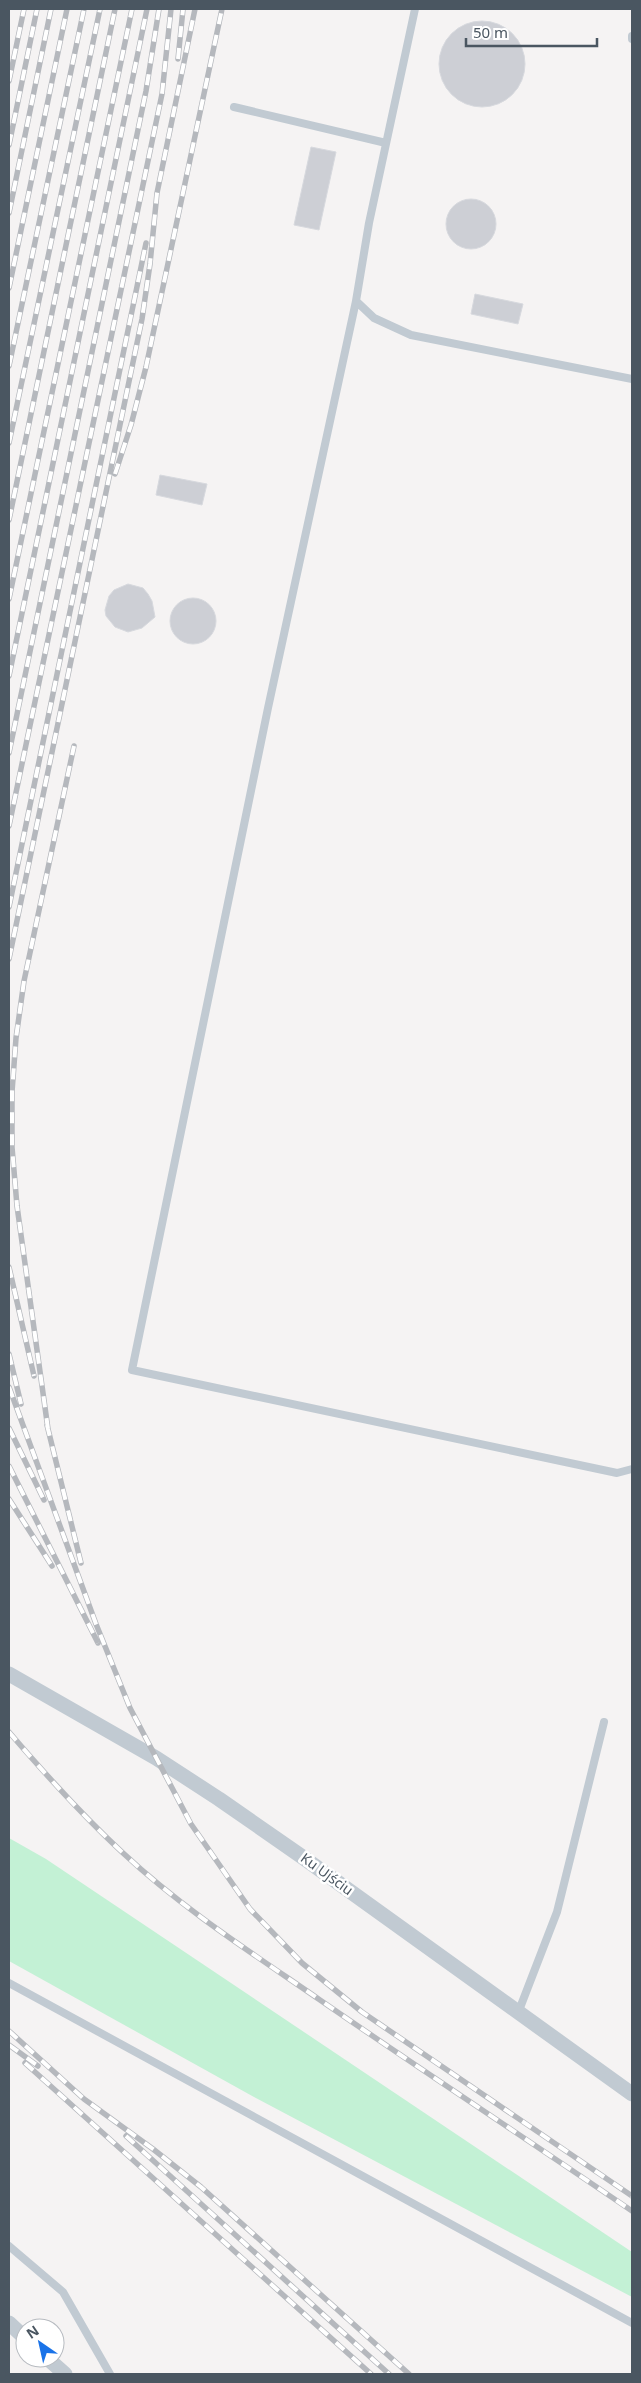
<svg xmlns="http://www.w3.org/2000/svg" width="641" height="2383" font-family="'Noto Sans',sans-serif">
  <rect width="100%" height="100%" fill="#f5f3f3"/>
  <path fill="#c3f1d5" d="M9,1838l37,21 586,393v45l-378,-200 -245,-136z"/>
  <path fill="#cdcfd5" stroke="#d7d9de" d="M439 64a43 43 0 1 1 86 0a43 43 0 1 1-86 0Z
    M311,147l25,5 -17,78 -25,-5z
    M446 224a25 25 0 1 1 50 0a25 25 0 1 1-50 0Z
    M475,294l48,10 -5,20 -47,-10z
    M160,475l47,9 -5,21 -46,-10z
    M128,584l15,4 5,6 4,7 3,16 -13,11 -14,4 -13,-5 -9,-11 -1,-6 4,-14 5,-6z
    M170 621a23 23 0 1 1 46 0a23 23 0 1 1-46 0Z"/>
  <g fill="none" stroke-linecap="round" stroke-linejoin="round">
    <path stroke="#c1cad2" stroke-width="8" d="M415,9l-46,214 -13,78 18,17 37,17 221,44
      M632,39v-3
      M234,107l152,36
      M356,301l-88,407 -136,662 485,103 15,-4
      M9,1983l623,340
      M518,2013l39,-101 47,-190
      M9,2246l54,46 47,82"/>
    <path stroke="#c1cad2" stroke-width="15" d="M9,1674l147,84 63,41 82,57 331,238
      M9,2323l16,15
      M47,2358l18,16"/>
    <defs>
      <path id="rail" d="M178,59l5,-50
        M9,81l15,-72
        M9,145l28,-136
        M9,213l42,-204
        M9,288l58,-279
        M9,366l75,-357
        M9,443l91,-434
        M115,474l16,-49 15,-58 76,-358
        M9,520l106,-511
        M9,599l123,-590
        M9,676l138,-667
        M9,753l137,-662 13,-82
        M9,826l153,-732 9,-85
        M9,907l137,-664
        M9,959l133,-640 8,-55 7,-71 38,-184
        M9,1267l25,109
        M9,1354l12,50
        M9,1387l87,237 34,84 61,116 59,85 52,54 60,49 270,184
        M47,1425l34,138
        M9,1428l35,72
        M48,1429l-31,-223 -5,-59v-55l4,-54 8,-57 50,-235
        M9,1466l89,177
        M9,1499l43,67
        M9,1732c36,42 73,83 114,121 60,56 129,100 197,147 103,71 208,140 312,211
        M9,2031l75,68 69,50 48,38 208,187
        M9,2045l29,21
        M25,2063l346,311
        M126,2136l263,238"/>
    </defs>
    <use href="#rail" stroke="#b5b8bd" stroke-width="5.5"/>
    <use href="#rail" stroke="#fff" stroke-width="4" stroke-dasharray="11" stroke-linecap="butt"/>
  </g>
  <g text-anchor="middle" stroke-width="5" stroke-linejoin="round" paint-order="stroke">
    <g font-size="14" fill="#4a5661" stroke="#fff">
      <text transform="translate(327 1874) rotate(36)" y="5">Ku Ujściu</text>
    </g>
  </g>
  <rect width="641" height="2383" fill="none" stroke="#4a5661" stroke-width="20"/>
  <g transform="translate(40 2343) rotate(326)"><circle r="24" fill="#ffffff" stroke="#b7bbc0"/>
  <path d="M0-4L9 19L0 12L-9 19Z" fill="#1a73e8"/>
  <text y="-8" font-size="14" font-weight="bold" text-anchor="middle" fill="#4a5661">N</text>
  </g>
  <path d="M466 38v8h131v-8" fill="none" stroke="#4a5661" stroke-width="2.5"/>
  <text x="473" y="38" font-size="15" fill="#4a5661" stroke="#ffffff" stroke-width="4" paint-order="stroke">50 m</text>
</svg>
